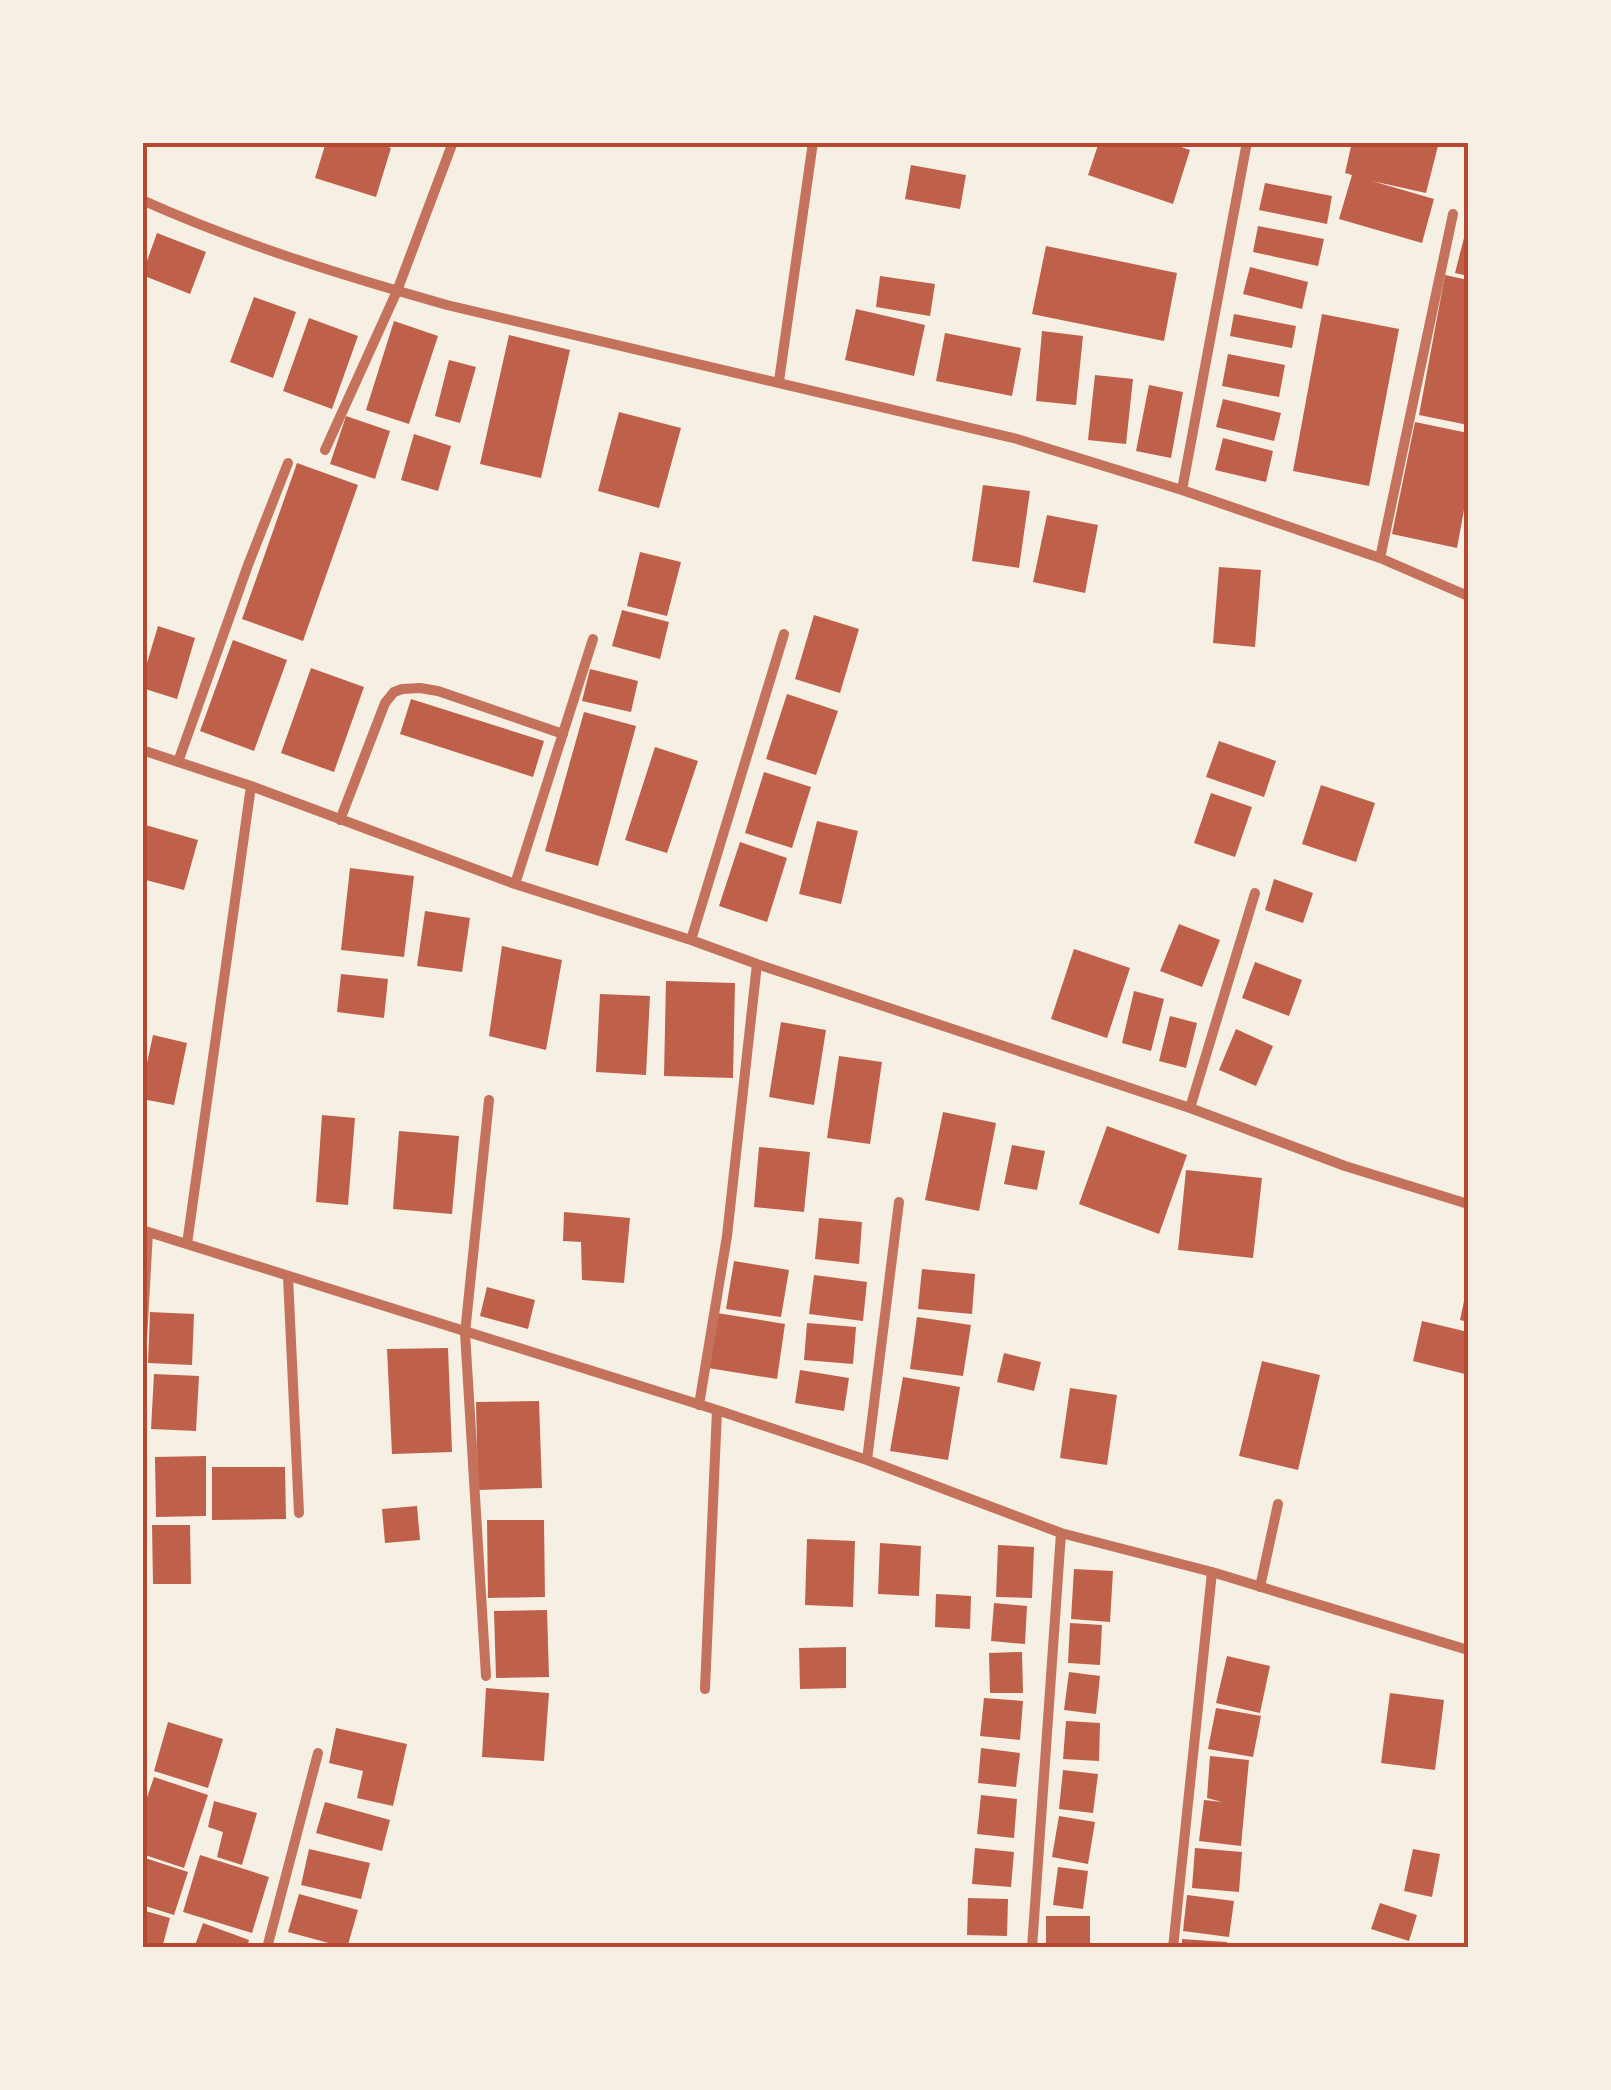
<svg xmlns="http://www.w3.org/2000/svg" width="1611" height="2090" font-family="Karla,sans-serif">
  <rect width="100%" height="100%" fill="#f6efe4"/>
  <path fill="#bf614a" d="M326,142h48l17,6 -15,49 -61,-19z
    M1099,142h68l23,8 -17,54 -85,-29z
    M1352,142h87l-13,51 -54,-12 62,18 -12,44 -83,-24 13,-44 -7,-2z
    M911,165l55,10 -6,34 -55,-10z
    M1265,183l67,13 -5,28 -68,-14z
    M1258,226l66,13 -6,27 -65,-14z
    M1467,226h1v50l-13,-3z
    M157,233l49,19 -16,42 -48,-19z
    M1046,246l131,27 -13,68 -132,-27z
    M1250,267l58,15 -6,27 -59,-15z
    M1445,275l23,5v145l-49,-10z
    M880,276l55,8 -5,32 -54,-9z
    M254,297l42,15 -23,66 -43,-16z
    M856,309l69,16 -11,51 -69,-16z
    M1234,314l62,12 -4,22 -62,-12z
    M1322,314l77,15 -30,157 -76,-15z
    M309,318l49,18 -26,73 -49,-18z
    M394,321l44,15 -29,88 -43,-14z
    M1042,331l41,5 -7,69 -40,-4z
    M945,333l76,15 -9,48 -76,-15z
    M509,335l61,15 -29,128 -61,-14z
    M1228,354l57,11 -6,32 -57,-11z
    M449,360l27,7 -16,56 -25,-7z
    M1095,375l38,4 -7,65 -38,-4z
    M1149,385l34,7 -12,66 -35,-7z
    M1223,399l58,14 -7,28 -58,-14z
    M619,412l62,16 -22,80 -61,-17z
    M346,416l44,15 -15,48 -45,-15z
    M1415,422l53,11v55l-11,60 -65,-14z
    M414,434l37,12 -13,45 -37,-11z
    M1223,438l50,13 -7,31 -51,-12z
    M297,463l61,22 -55,156 -61,-22z
    M983,485l47,6 -11,77 -47,-7z
    M1047,515l51,10 -13,68 -52,-11z
    M640,552l41,10 -14,54 -40,-10z
    M1219,567l42,3 -6,77 -42,-4z
    M622,610l47,12 -9,37 -48,-13z
    M814,615l45,14 -19,64 -45,-14z
    M158,626l37,12 -18,61 -35,-11v-8z
    M233,640l54,20 -33,91 -54,-20z
    M311,668l53,19 -30,85 -53,-19z
    M590,669l48,12 -7,31 -49,-11z
    M787,694l51,17 -22,64 -50,-16z
    M411,699l133,42 -11,36 -133,-43z
    M584,712l52,14 -38,140 -53,-15z
    M1219,741l57,20 -12,36 -58,-20z
    M655,747l43,14 -31,92 -42,-13z
    M764,772l47,15 -19,61 -47,-15z
    M1321,785l54,18 -19,59 -54,-18z
    M1211,793l41,14 -17,50 -41,-14z
    M817,821l41,10 -17,73 -42,-10z
    M142,824l56,16 -14,50 -42,-11z
    M740,842l47,16 -20,64 -48,-16z
    M350,868l64,8 -10,81 -63,-7z
    M1274,879l39,14 -10,30 -38,-13z
    M425,911l45,7 -8,54 -45,-6z
    M1179,924l41,16 -18,47 -42,-16z
    M502,946l60,14 -16,90 -57,-14z
    M1074,949l56,19 -23,70 -56,-19z
    M1255,962l47,18 -13,36 -47,-18z
    M341,974l47,5 -4,39 -47,-6z
    M666,981l69,2 -2,95 -69,-2z
    M1134,991l30,8 -13,52 -29,-8z
    M600,994l50,2 -4,79 -50,-3z
    M1170,1016l27,7 -11,45 -27,-7z
    M781,1022l45,8 -12,75 -45,-8z
    M1236,1029l37,17 -17,40 -37,-16z
    M153,1035l34,8 -13,62 -32,-6v-13z
    M839,1056l43,6 -12,82 -43,-6z
    M943,1112l53,11 -17,88 -54,-11z
    M322,1115l33,3 -7,87 -32,-3z
    M1107,1126l80,29 -28,79 -80,-30z
    M399,1131l60,5 -7,78 -59,-5z
    M1012,1145l33,6 -8,39 -33,-6z
    M759,1147l51,5 -6,60 -50,-5z
    M1186,1170l76,8 -9,80 -75,-8z
    M564,1212l66,6 -6,65 -42,-3 -1,-38 -18,-1z
    M819,1218l43,4 -3,42 -44,-5z
    M734,1261l55,9 -8,47 -55,-8z
    M922,1269l53,5 -3,40 -54,-5z
    M814,1275l53,7 -4,39 -54,-7z
    M487,1287l48,13 -7,29 -48,-13z
    M1467,1287h1v35l-8,-2z
    M150,1312l44,2 -2,51 -44,-2z
    M717,1313l68,11 -8,55 -69,-11z
    M917,1317l54,8 -8,51 -53,-7z
    M1422,1321l46,11v26l-3,16 -52,-13z
    M807,1323l49,4 -3,37 -49,-4z
    M448,1348l4,104 -60,2 -5,-105z
    M1004,1353l37,9 -7,29 -37,-9z
    M1262,1361l58,14 -22,95 -59,-14z
    M800,1370l49,8 -5,33 -49,-8z
    M154,1374l45,2 -3,55 -45,-2z
    M903,1377l57,10 -12,73 -58,-9z
    M1070,1388l47,7 -10,70 -47,-7z
    M539,1401l3,87 -64,2 -2,-88z
    M206,1456v60l-50,1 -1,-60z
    M212,1467h73l1,52 -74,1z
    M417,1506l3,34 -35,3 -3,-34z
    M487,1520h57l1,77 -57,1z
    M152,1525h38l1,59h-38z
    M807,1539l48,2 -2,66 -48,-2z
    M880,1543l41,3 -2,50 -41,-2z
    M998,1545l36,2 -2,51 -36,-1z
    M1074,1569l39,2 -3,51 -39,-3z
    M936,1594l35,2 -1,33 -35,-2z
    M994,1603l33,3 -2,38 -34,-3z
    M547,1610l2,67 -53,1 -2,-67z
    M1070,1623l32,2 -2,40 -32,-2z
    M846,1647v41l-46,1 -1,-41z
    M1022,1652l1,41h-33l-1,-40z
    M1227,1656l43,10 -10,47 -44,-10z
    M1069,1672l31,4 -4,38 -32,-4z
    M486,1688l63,5 -5,68 -62,-4z
    M1390,1693l54,7 -9,70 -54,-7z
    M984,1698l39,3 -3,39 -40,-4z
    M1216,1708l45,8 -8,41 -45,-8z
    M1066,1721l34,2 -1,38 -36,-2z
    M168,1722l55,17 -15,49 -54,-17z
    M336,1728l71,16 -14,62 -36,-8 6,-27 -34,-8z
    M981,1748l39,5 -4,34 -38,-4z
    M1210,1756l39,4 -8,86 -42,-5 5,-41 18,2 -15,-4z
    M1063,1770l35,4 -5,39 -34,-4z
    M154,1777l54,18 -24,73 -42,-14v-42z
    M981,1795l36,4 -3,39 -37,-4z
    M214,1801l43,12 -15,52 -25,-8 6,-25 -15,-5z
    M325,1802l65,18 -8,31 -66,-18z
    M1059,1816l36,6 -7,42 -36,-7z
    M975,1848l39,4 -3,35 -39,-3z
    M1195,1848l47,4 -3,40 -47,-4z
    M309,1849l61,14 -9,36 -60,-14z
    M1413,1849l27,5 -8,43 -28,-6z
    M200,1855l69,22 -17,56 -69,-21z
    M142,1857l46,15 -14,43 -32,-10z
    M1058,1867l30,4 -5,38 -30,-4z
    M299,1894l59,16 -11,38 -59,-16z
    M1187,1895l47,6 -5,36 -46,-6z
    M968,1898l40,1 -1,37 -40,-1z
    M1380,1903l37,12 -8,26 -38,-12z
    M142,1910l28,8 -8,30h-20z
    M1046,1916h44v32h-44z
    M203,1923l46,17 -2,8h-53z
    M1182,1939l45,3 -1,6h-44z"/>
  <g fill="none" stroke-linecap="round" stroke-linejoin="round">
    <path stroke="#c5725c" stroke-width="10" d="M142,200c98,44 202,76 305,105l570,134 165,51 198,68 88,38
      M779,381l34,-239
      M325,450l72,-159 56,-149
      M1182,490l65,-348
      M1380,558l73,-344
      M142,750l109,36 264,98 176,56 66,24 433,144 155,58 123,38
      M178,762l70,-197 40,-102
      M340,820l45,-117 9,-11 8,-3 18,-1 18,3 125,43
      M515,884l78,-245
      M691,940l93,-306
      M1190,1108l65,-215
      M142,1230l575,180 150,50 194,73 151,39 256,78
      M187,1244l64,-458
      M288,1277l11,236
      M142,1340l6,-108
      M699,1405l28,-169 30,-272
      M867,1460l32,-258
      M1260,1587l18,-83
      M486,1676l-21,-343 24,-233
      M705,1689l12,-279
      M267,1948l51,-195
      M1032,1948l29,-415
      M1173,1948l39,-376"/>
  </g>
  <rect width="1611" height="2090" fill="none" stroke="#f6efe4" stroke-width="290"/>
  <rect x="145" y="145" width="1321" height="1800" fill="none" stroke="#b5482f" stroke-width="4"/>
</svg>
